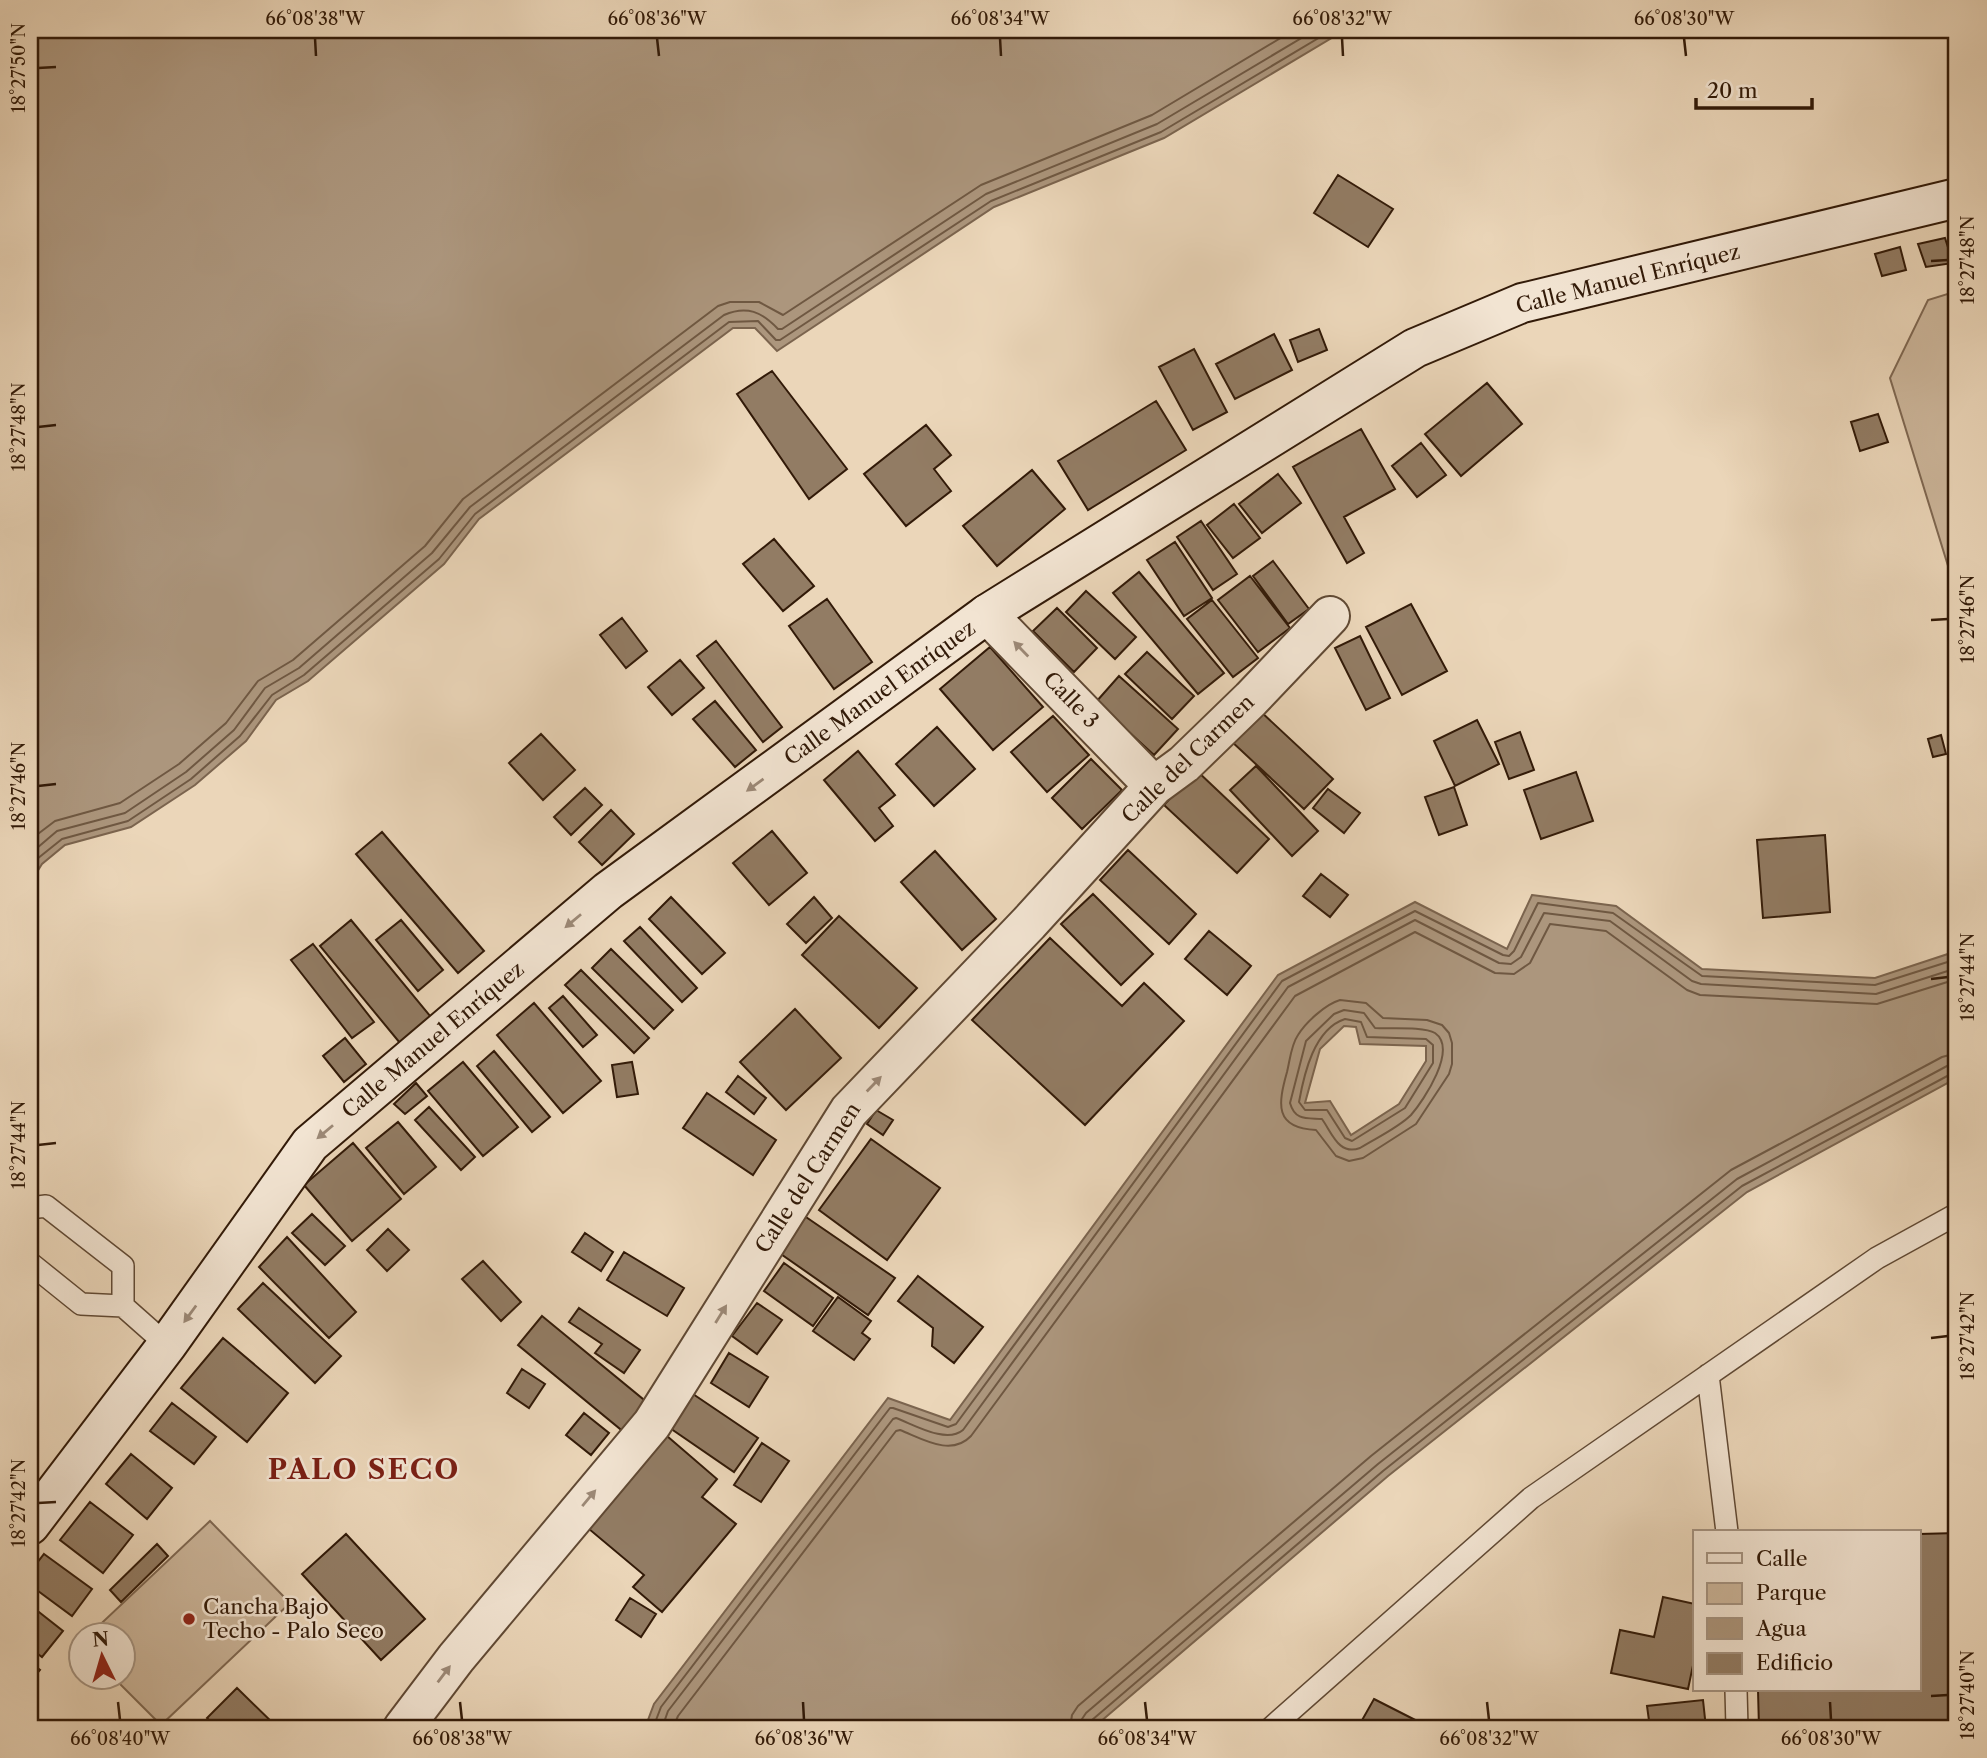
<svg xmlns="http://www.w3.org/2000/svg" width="1987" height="1758" font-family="'Libre Caslon Text',serif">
  <rect width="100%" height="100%" fill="#ebd6b9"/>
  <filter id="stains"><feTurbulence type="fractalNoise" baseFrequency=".00286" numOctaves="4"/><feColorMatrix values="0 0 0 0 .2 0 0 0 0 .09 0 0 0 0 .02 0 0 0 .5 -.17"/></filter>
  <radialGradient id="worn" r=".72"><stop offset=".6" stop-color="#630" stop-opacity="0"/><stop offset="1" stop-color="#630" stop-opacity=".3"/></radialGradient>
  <path fill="#ccb69b" stroke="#7f6852" stroke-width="2" d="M1957,291v304l-67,-217 38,-78z
    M210,1521l80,82 -129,122 -47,-47h8v-42l-33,-1z"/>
  <path fill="#ac967d" stroke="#7b644e" stroke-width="2" fill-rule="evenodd" d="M30,30h1315l-181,108 -170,69 -217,144 -22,-23h-22l-254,191 -35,45 -136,117 -32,19 -30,41 -51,44 -64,42 -66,18 -23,19 -12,19z
    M1532,895l84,11 86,63 173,9 82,-27v127l-210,114 -359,284 -295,252h-448l9,-24 234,-306 62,22 328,-445 137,-73 92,47zM1344,1026l12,1 4,17 66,2v15l-27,43 -48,31 -21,-34 -25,2 15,-54z"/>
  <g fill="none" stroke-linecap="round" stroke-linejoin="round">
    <path stroke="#6f5842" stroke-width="2" d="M30,840l25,-19 65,-18 59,-39 47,-41 32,-42 35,-21 132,-114 38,-47 255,-193 12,-4h29l24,13 198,-130 171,-70 142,-85
      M30,854l27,-23 68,-18 61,-41 48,-42 31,-42 34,-20 133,-115 38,-46 254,-192c23,-10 38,-3 54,14h4l204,-135 171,-70 158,-94
      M30,870l7,-11 25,-20 66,-18 63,-42 49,-43 32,-41 32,-20 135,-116 36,-45 254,-192 29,-1 18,19h4l211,-139 170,-69 171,-102
      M1340,1000l26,3 17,15 44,2 15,5 7,8 3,10v21l-3,10 -33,50 -53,34 -14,3 -13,-5 -20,-26c-42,-2 -38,-26 -29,-58 3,-12 4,-27 11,-37 8,-13 28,-31 42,-35z
      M1344,1010l20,3 11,15c14,1 49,-2 60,5 23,16 -11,67 -24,82 -13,13 -35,23 -51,33 -21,8 -28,-15 -38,-29 -15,-1 -27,2 -32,-16l16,-62 28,-27z
      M1345,1019l16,3 6,15 59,2 7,6v18l-28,45 -53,33 -7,-3 -18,-28h-22l-6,-8c5,-28 15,-73 46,-83z
      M653,1728l8,-21 229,-299h3l55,19 8,-3 326,-443 133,-70 88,44 6,1 5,-5 24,-48 75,10 89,63 173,9 82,-26
      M662,1728l6,-17 225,-292 3,-1c19,7 50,26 67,12l325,-443 127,-67 84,43 12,1 10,-7 23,-44 66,8 82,60 9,3 175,10 81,-26
      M673,1728l5,-12 218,-285 4,-1c23,9 51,27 71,6l324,-440 120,-64 80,41 19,1 16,-11 20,-39 56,7 81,59 13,5 177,9 80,-25
      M1070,1728l2,-13 6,-9 293,-250 360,-286 211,-113 15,-4
      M1080,1728l2,-9 4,-6 292,-249 359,-285 210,-113 10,-2
      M1089,1728l3,-8 291,-249 359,-285 209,-112 6,-1"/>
  </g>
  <path fill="#927c64" stroke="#321a08" stroke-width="2" d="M1338,175l55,34 -25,38 -54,-34z
    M1945,238l8,25 -27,4 -8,-23z
    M1900,247l6,23 -24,6 -7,-22z
    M1319,329l8,21 -29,12 -8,-22z
    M1274,334l18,36 -57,29 -19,-35z
    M1194,349l33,63 -34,18 -34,-63z
    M772,371l75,98 -38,30 -72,-105z
    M1487,383l35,41 -61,52 -36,-42z
    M1156,401l30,49 -98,60 -30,-49z
    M1878,414l10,28 -28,9 -9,-29z
    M926,425l25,30 -17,14 17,22 -45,35 -42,-52z
    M1361,429l34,60 -51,28 20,36 -17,10 -54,-96z
    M1421,443l25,32 -29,22 -25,-31z
    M1032,470l33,39 -68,57 -34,-40z
    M1278,474l23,29 -39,30 -23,-29z
    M1234,504l26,34 -27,20 -26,-33z
    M1201,521l36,53 -24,16 -36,-53z
    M774,539l40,47 -31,25 -40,-47z
    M1175,542l37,56 -28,18 -37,-56z
    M1273,561l36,48 -21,15 -35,-48z
    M1139,572l85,101 -26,21 -85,-101z
    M1250,576l40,52 -32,24 -40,-52z
    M1086,591l50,46 -21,22 -49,-47z
    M827,599l45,63 -38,27 -45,-63z
    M1212,600l46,58 -25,19 -46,-58z
    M1411,604l36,67 -45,24 -36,-68z
    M1057,608l40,40 -23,24 -41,-41z
    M622,618l25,33 -21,17 -26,-33z
    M1360,636l30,62 -24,12 -31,-62z
    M716,641l66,86 -19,15 -66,-86z
    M990,647l53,60 -50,43 -53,-61z
    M1147,652l47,44 -22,23 -47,-45z
    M680,660l24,28 -32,27 -24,-28z
    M1119,676l59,53 -24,26 -58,-53z
    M715,701l41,49 -21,17 -42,-48z
    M1259,710l74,69 -29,30 -74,-69z
    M1053,716l36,39 -42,37 -36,-40z
    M1477,720l22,44 -44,22 -21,-45z
    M937,727l38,42 -41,37 -38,-42z
    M1520,732l14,38 -25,9 -14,-37z
    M541,734l34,36 -32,30 -34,-37z
    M1941,735l5,19 -13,3 -5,-18z
    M858,751l37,44 -16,13 14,18 -18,15 -51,-61z
    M1091,759l31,31 -40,39 -30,-31z
    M1256,766l62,65 -26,25 -62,-66z
    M1196,770l73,69 -32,34 -73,-68z
    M1576,772l17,49 -52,18 -17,-49z
    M1454,787l13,38 -28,10 -14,-38z
    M585,788l17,17 -31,30 -17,-18z
    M1328,789l32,24 -16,20 -31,-25z
    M611,810l23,24 -32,31 -23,-23z
    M772,831l35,42 -38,32 -36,-42z
    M382,832l102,119 -26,22 -102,-119z
    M1825,835l5,77 -67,6 -6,-78z
    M1128,850l68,64 -27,30 -69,-64z
    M935,851l61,68 -34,31 -61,-68z
    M1321,874l27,21 -18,22 -27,-21z
    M1093,894l60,60 -32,31 -60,-61z
    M671,897l54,56 -23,21 -53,-55z
    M814,897l18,21 -26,25 -19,-19z
    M839,916l78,72 -38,40 -77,-73z
    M351,920l80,97 -31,26 -80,-97z
    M401,920l42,50 -25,21 -42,-51z
    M640,927l57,61 -15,14 -58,-61z
    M1209,931l42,35 -24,29 -42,-36z
    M1050,938l72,68 22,-23 40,38 -99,104 -113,-105z
    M313,944l61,78 -22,16 -61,-78z
    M611,949l62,61 -19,19 -62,-61z
    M581,970l68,68 -15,15 -69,-68z
    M563,996l34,39 -14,12 -34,-39z
    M534,1003l67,78 -38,32 -66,-78z
    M795,1009l46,49 -55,52 -46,-48z
    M345,1038l21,26 -22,18 -21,-26z
    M494,1051l56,66 -18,15 -55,-66z
    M463,1062l55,65 -35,29 -55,-65z
    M632,1062l6,32 -21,3 -5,-32z
    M738,1076l28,22 -12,16 -28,-22z
    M416,1083l11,13 -22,18 -11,-10z
    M707,1093l69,47 -23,35 -70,-47z
    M429,1107l46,50 -14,13 -46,-50z
    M876,1110l17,10 -10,15 -16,-11z
    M398,1122l38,45 -32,27 -38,-46z
    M871,1139l69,49 -53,72 -68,-50z
    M353,1143l48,56 -49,42 -48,-56z
    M312,1214l33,32 -20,19 -33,-32z
    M803,1215l92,63 -27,37 -90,-63z
    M388,1229l21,21 -22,21 -20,-21z
    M585,1233l28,19 -12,19 -29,-19z
    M287,1237l69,75 -27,26 -70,-71z
    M624,1252l60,36 -17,28 -60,-36z
    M483,1261l38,41 -20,19 -39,-42z
    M784,1263l49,35 -20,28 -49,-35z
    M918,1276l65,51 -29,36 -22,-17 1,-18 -35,-27z
    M263,1283l78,73 -26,27 -77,-74z
    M838,1297l33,24 -9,12 8,6 -16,21 -41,-29z
    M757,1303l25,17 -25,34 -25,-18z
    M579,1308l61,42 -16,23 -29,-20 7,-9 -33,-22z
    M542,1316l107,88 -24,29 -107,-88z
    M223,1338l65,55 -41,49 -66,-54z
    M729,1353l39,24 -19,30 -38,-24z
    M522,1369l23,15 -16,24 -22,-15z
    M690,1392l68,46 -24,34 -67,-46z
    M172,1403l44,34 -22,27 -44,-33z
    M584,1413l25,20 -18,22 -25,-20z
    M667,1436l50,43 -15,18 34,27 -74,88 -29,-25 11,-12 -55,-46z
    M762,1443l27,18 -28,41 -27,-17z
    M131,1454l41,34 -25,31 -41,-35z
    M90,1502l43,33 -30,38 -43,-33z
    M1957,1533v195h-198l-1,-38h161v-156z
    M346,1534l79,85 -44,41 -79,-86z
    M157,1544l11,12 -47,46 -11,-12z
    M44,1554l48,35 -20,27 -42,-31v-13z
    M1663,1597l32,7v52l-7,33 -77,-16 9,-43 34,7z
    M630,1598l26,16 -15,23 -25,-17z
    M30,1605l33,26 -21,26 -12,-9z
    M30,1662l10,8 -10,12z
    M237,1688l41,40h-61l-10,-10z
    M1374,1699l57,29h-58l-12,-6z
    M1703,1700l3,28h-56l-3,-22z"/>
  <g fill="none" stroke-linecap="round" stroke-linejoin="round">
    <defs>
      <path id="lane" d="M30,1208l16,-2 77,60v40
        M30,1263l51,41 42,2 44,39
        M1708,1375l19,157
        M1736,1690l1,38
        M1271,1728l260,-230 346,-240 80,-44"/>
      <path id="street" d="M987,614l167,172
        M403,1728l53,-70 196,-234 197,-313 180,-188 125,-137 30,-22 67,-65 79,-83"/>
      <path id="secondary" d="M30,1525l137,-180 143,-201 298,-253 379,-277 428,-266 107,-45 435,-105"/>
    </defs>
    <use href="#lane" stroke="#604934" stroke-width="24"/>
    <use href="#street" stroke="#604934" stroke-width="42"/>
    <use href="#secondary" stroke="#321a08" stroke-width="42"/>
    <use href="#lane" stroke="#f2e4d2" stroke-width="21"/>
    <use href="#street" stroke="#f2e4d2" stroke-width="38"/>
    <use href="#secondary" stroke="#f2e4d2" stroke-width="38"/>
  </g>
  <defs><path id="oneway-solid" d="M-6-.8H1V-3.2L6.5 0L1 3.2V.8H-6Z" transform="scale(1.75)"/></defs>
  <g fill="#9c8977">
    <use href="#oneway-solid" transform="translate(1021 649) rotate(-134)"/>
    <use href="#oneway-solid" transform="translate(755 785) rotate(144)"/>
    <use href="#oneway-solid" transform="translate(573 921) rotate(140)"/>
    <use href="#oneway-solid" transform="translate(874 1084) rotate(-46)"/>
    <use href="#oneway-solid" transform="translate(325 1132) rotate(140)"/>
    <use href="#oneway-solid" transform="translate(190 1314) rotate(126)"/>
    <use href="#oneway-solid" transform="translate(721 1314) rotate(-58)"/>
    <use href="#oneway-solid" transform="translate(589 1498) rotate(-50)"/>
    <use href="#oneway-solid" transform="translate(444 1674) rotate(-53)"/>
  </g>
  <path fill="none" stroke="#321a08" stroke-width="2.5" d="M315,38l1,18M657,38l2,18M1000,38l1,18M1342,38l1,18M1684,38l2,18M38,68l18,-1M1931,261l17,-1M38,427l18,-2M1931,620l17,-1M38,786l18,-2M1931,979l17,-2M38,1145l18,-2M1931,1338l17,-2M38,1503l18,-1M1931,1696l17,-1M118,1702l2,18M460,1702l2,18M803,1702l1,18M1145,1702l2,18M1487,1702l2,18M1830,1702l1,18"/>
  <circle fill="#8f2418" stroke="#f2e4d2" stroke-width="2.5" cx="189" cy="1619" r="7"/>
  <g text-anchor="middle" stroke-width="5" stroke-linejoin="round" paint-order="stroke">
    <g font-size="21" fill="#321a08" stroke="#f2e4d2">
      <text transform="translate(1628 279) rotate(-14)" y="7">Calle Manuel Enríquez</text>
      <text transform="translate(880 693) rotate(-36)" y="7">Calle Manuel Enríquez</text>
      <text transform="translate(1071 700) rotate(46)" y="7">Calle 3</text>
      <text transform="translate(1188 759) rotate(-44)" y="7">Calle del Carmen</text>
      <text transform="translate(433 1040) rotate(-40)" y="7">Calle Manuel Enríquez</text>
      <text transform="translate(808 1178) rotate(-57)" y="7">Calle del Carmen</text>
    </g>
    <g font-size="21" fill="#321a08" stroke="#f2e4d2" text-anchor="start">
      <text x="203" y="1614">Cancha Bajo<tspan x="203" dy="24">Techo - Palo Seco</tspan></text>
    </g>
    <g font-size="28" font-weight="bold" letter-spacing="2" fill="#7a1f14" stroke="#f2e4d2">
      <text x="364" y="1479">PALO SECO</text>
    </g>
  </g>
  <rect width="1987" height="1758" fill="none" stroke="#ebd6b9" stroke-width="77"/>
  <rect x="1693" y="1530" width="228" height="161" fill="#f2e4d2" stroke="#a59381" stroke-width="2"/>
  <rect x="1707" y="1553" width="35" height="10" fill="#f2e4d2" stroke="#a59381" stroke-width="2"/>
  <text x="1756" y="1566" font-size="21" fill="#321a08">Calle</text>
  <rect x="1707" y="1583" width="35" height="21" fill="#ccb69b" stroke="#a59381" stroke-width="2"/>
  <text x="1756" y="1600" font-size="21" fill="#321a08">Parque</text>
  <rect x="1707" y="1618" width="35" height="21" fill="#ac967d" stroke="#a59381" stroke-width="2"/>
  <text x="1756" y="1636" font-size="21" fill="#321a08">Agua</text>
  <rect x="1707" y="1653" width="35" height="21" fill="#927c64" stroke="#a59381" stroke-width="2"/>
  <text x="1756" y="1670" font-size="21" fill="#321a08">Edificio</text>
  <g transform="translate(102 1656) rotate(355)"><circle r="33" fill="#f2e4d2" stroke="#a59381" stroke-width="2"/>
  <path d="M0-5L12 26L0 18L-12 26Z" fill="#8f2418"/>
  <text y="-10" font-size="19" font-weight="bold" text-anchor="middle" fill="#321a08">N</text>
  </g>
  <path d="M1696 98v10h116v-10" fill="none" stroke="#321a08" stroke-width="3.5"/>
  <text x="1707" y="98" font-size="21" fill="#321a08" stroke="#f2e4d2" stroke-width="5" paint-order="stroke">20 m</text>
  <rect x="38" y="38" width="1910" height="1682" fill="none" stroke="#321a08" stroke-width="2.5"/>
  <g font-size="18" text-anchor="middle" fill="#321a08">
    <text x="315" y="25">66°08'38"W</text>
    <text x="657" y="25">66°08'36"W</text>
    <text x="1000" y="25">66°08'34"W</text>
    <text x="1342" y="25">66°08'32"W</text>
    <text x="1684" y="25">66°08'30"W</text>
    <text transform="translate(19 68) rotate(-90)" y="6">18°27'50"N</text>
    <text transform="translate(1968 260) rotate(-90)" y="6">18°27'48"N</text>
    <text transform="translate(19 427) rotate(-90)" y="6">18°27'48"N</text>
    <text transform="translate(1968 619) rotate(-90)" y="6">18°27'46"N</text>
    <text transform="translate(19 786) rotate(-90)" y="6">18°27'46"N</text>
    <text transform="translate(1968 977) rotate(-90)" y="6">18°27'44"N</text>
    <text transform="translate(19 1145) rotate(-90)" y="6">18°27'44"N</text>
    <text transform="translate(1968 1336) rotate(-90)" y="6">18°27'42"N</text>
    <text transform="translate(19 1503) rotate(-90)" y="6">18°27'42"N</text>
    <text transform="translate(1968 1695) rotate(-90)" y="6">18°27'40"N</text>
    <text x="120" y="1745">66°08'40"W</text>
    <text x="462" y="1745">66°08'38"W</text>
    <text x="804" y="1745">66°08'36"W</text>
    <text x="1147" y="1745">66°08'34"W</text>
    <text x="1489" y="1745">66°08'32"W</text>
    <text x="1831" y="1745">66°08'30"W</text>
  </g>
  <rect width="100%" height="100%" filter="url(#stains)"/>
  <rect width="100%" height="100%" fill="url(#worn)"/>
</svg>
